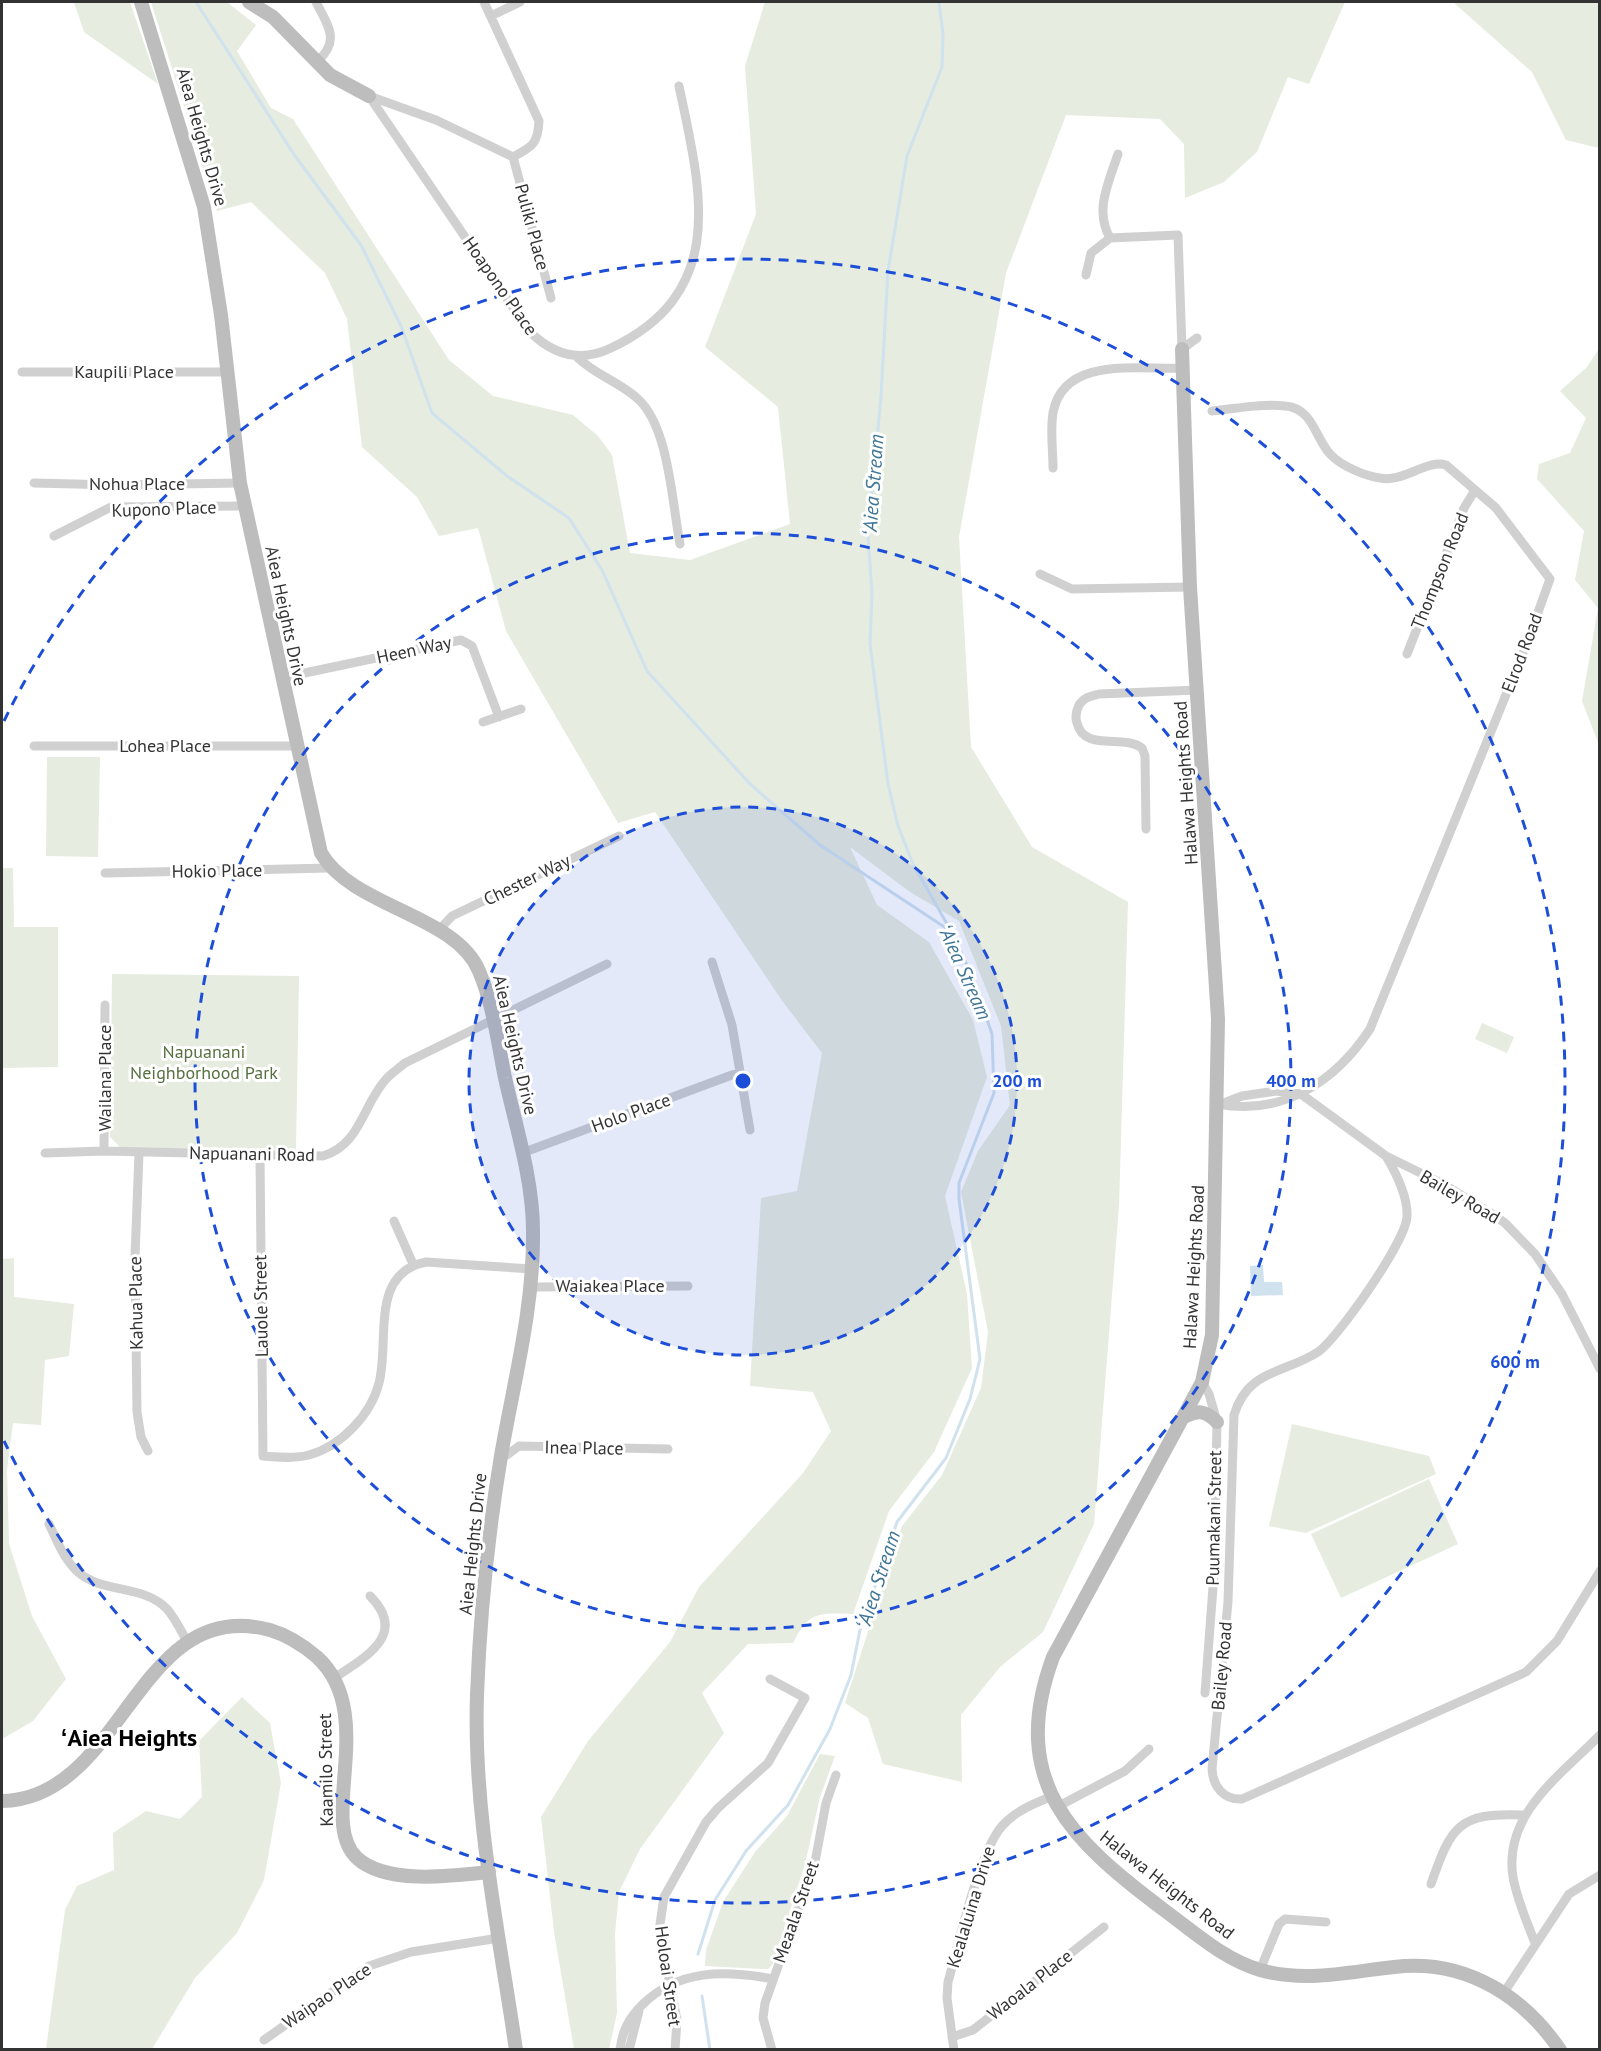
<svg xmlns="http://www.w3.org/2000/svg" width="1601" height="2051" font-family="'PT Sans',sans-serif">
  <rect width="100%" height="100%" fill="#fff"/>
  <path fill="#e6ecdf" d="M74,2h56l28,82 -74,-52z
    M151,2h76l29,23 -19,26 34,57 22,11 156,241 44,36 80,19 25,21 14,19 18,98 60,7 100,-36 -12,-117 -73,-60 51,-133 -11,-148 20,-64h580l-36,82 -21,-7 -31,75 -33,30 -39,16 -1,-54 -24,-25 -94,-4 -60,158 -47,264 12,210 61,100 96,55 -9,304 -25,318 -51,108 -43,35 -39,48 1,67 -79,-18 -15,-46 -23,-15 57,-177 40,-51 39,-87 7,-56 -27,-140 17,-41 32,-46 -9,-79 -42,-105 -49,-29 -60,-45 27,58 52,37 44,78 14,57 -42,119 22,98 5,74 -38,84 -45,59 -36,103c-34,-1 -44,-3 -60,29l-45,1 -46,49 22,40 -84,116 -21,43 -4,42 2,79 -8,36h-35l-20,-117 -13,-115 47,-76 82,-99 29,-55 104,-114 28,-42 -18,-39 -63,-6 11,-188 36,-7 25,-138 -39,-51 -128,-190 -37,11 -112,-192 -28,-103 -39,8 -22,-39 -55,-50 -15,-128 -22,-46 -74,-71 -34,9z
    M1453,2h146v146l-33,-8 -34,-68z
    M1599,349v396l-17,-44 16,-93 -23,-28 9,-49 -47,-52 2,-15 31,-11 16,-35 -26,-27 26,-23z
    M47,757h53l-2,100 -52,-1z
    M2,868h11l1,59h44v140l-56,1z
    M112,974l187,2 -3,174 -175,-2 -11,-11z
    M1482,1023l32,14 -7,16 -32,-14z
    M14,1258v39l60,7 -5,52 -24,4 -4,65 -28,-2 -6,47 2,74 23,72 34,63 -33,42 -31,18v-480z
    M1292,1424l137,32 7,18 -130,59 -37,-7z
    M1429,1479l29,65 -117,54 -30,-64z
    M242,1697l28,26 11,60 -17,97 -27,53 -42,45 -43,71h-106l19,-139 12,-24 37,-16 -1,-37 33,-22 34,8 22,-22 -3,-56z
    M820,1754l15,2 -15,41 -15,67 -32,100 -5,5h-6l-57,-3 1,-16 17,-48 32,-50 32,-36z"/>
  <path fill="#cfe2ee" d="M1263,1265l1,17h18l1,13 -32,1 -1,-30z"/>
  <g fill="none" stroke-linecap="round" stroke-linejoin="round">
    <path stroke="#cfe2ee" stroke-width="3" d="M196,2l99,154 66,89 40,81 31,87 75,63 62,42 33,52 45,101 103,113 70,61 129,85
      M698,1954l17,-54 31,-49 42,-46 42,-76 21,-54 9,-45 37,-108 49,-64 24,-59 10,-40 -21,-160v-16l35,-90 -2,-59 -20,-58 -21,-45 -38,-67 -15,-38 -10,-42 -18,-140 2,-51 -4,-57 13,-140 7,-125 19,-115 35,-89 1,-33 -4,-32
      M702,1996l8,54"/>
    <path stroke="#d0d0d0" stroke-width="9" d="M316,2c12,24 25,38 1,60
      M491,16l29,-14
      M369,96l160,235c24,24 51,32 82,17 118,-56 90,-157 68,-262
      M369,96l67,24 77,37c19,-10 25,-13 26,-36l-55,-119
      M513,157l38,141
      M1110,238c-16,-28 -1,-56 8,-84
      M1086,275l5,-22 19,-15 68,-3 4,114
      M1182,349l15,-11
      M577,357c18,18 43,25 61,42 31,28 34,104 42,145
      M22,372h204
      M1212,411c23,-2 50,-8 73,-5 28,2 30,32 45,48 11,12 35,22 50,24 23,5 47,-19 66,-13l50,43 54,71 -23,64 -157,386c-35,53 -87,87 -152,75
      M1053,468c0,-18 -3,-38 0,-55 10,-58 87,-43 130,-45
      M34,483l82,2 124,-2
      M54,536l57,-29 133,-1
      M1040,574l32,15 118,-2
      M1407,654l57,-146 11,-18
      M281,678l180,-38 11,6 27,71
      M483,722l38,-13
      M34,746h262
      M1146,829l-1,-73 -3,-8c-19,-14 -58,4 -65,-25 -2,-6 -1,-12 2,-18 5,-8 12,-9 20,-11l99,-4
      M105,873l224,-5
      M439,930l13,-14 167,-80
      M712,962l20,63 18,105
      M1221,1104l21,-8 34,-5 25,3 85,62 59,29 44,27 16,11 30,31 27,40 38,75
      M104,1151l1,-146
      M45,1153l59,-2 219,5c38,-11 40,-53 64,-78 5,-5 12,-10 18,-15l202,-99
      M139,1153l-4,104 2,155 4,25 7,14
      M522,1153l218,-81
      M260,1156l3,300c15,1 31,3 46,-1 32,-9 62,-40 70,-72 11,-42 -10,-110 47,-121l106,7
      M1386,1156c10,17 22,40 21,60 0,24 -69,122 -89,136 -34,22 -70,17 -84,63l-6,187 -16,167c1,17 11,31 30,30l284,-127 31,-31 43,-70
      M394,1221l19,43
      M532,1287l156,-1
      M1202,1382l7,12 8,28 -3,152 -9,119
      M501,1454l6,1 12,-9 149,3
      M49,1524c8,16 15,36 29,48 25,22 65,12 89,37 8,9 14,22 20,32
      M334,1678c30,-20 75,-43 36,-82
      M1057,1807l68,-36 24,-22
      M1431,1884c20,-57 27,-72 92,-69
      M1535,1943c-8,-21 -18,-43 -22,-66 -10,-63 48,-102 87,-142
      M1260,1970l19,-46 6,-5 41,3
      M1505,1991l64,-97 31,-19
      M952,2037l21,-7 131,-103
      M264,2040l105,-74 42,-14 88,-14
      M620,2050c2,-19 9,-32 22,-45 36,-36 83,-35 131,-26
      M629,2050l10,-39
      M675,2050l2,-30 -18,-89 5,-34 42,-75 12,-14 50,-45 37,-65 -35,-19
      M772,2050l-9,-32 2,-15 50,-141 11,-59 10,-28
      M954,2050l-7,-52 1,-16c11,-38 30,-128 54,-156 13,-15 33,-23 51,-30"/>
    <path stroke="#bdbdbd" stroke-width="14" d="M141,2l63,205 17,108 19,168 81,370c32,55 134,61 158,118 14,33 19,72 26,107 11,49 28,102 28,153 1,77 -19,149 -32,225 -13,78 -21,159 -24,239 -4,119 22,237 39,355
      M249,2l24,15 57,58 39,21
      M1182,349l8,238 28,432 -6,316 -10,47 -149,275c-46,125 19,184 111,253 30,22 59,49 96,60 49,14 95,0 144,-4 65,-4 120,31 156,84
      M1184,1417c14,-7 21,-7 33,5
      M2,1801c122,-2 135,-207 268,-171 17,5 34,16 47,27 62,57 0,164 40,201 29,27 96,18 132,14"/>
  </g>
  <circle cx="743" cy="1081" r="274" fill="#1d4ed8" fill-opacity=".12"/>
  <g fill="none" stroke="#1d4ed8" stroke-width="3" stroke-dasharray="10 8">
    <circle cx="743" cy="1081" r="274"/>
    <circle cx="743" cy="1081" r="548"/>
    <path d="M4 721A822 822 0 1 1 4 1441"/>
  </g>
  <g text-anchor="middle" stroke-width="6" stroke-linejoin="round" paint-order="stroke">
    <g font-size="18" fill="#333" stroke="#fff">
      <text transform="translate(202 137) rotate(74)" y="6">Aiea Heights Drive</text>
      <text transform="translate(532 227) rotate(75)" y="6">Puliki Place</text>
      <text transform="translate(500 286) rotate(55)" y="6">Hoapono Place</text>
      <text x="124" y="378">Kaupili Place</text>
      <text x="137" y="490">Nohua Place</text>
      <text transform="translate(164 509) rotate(-2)" y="6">Kupono Place</text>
      <text transform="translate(1440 571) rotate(-68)" y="6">Thompson Road</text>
      <text transform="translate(286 616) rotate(78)" y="6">Aiea Heights Drive</text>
      <text transform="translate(414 650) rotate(-12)" y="6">Heen Way</text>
      <text transform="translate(1522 653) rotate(-69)" y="6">Elrod Road</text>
      <text x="165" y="752">Lohea Place</text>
      <text transform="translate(1186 783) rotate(-94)" y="6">Halawa Heights Road</text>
      <text transform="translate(217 871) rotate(-1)" y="6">Hokio Place</text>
      <text transform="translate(527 880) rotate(-26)" y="6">Chester Way</text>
      <text transform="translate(515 1045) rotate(77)" y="6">Aiea Heights Drive</text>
      <text transform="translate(105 1078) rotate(-90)" y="6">Wailana Place</text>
      <text transform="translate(631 1113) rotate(-20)" y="6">Holo Place</text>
      <text transform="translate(252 1154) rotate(1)" y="6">Napuanani Road</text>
      <text transform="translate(1460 1197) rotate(30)" y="6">Bailey Road</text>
      <text transform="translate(1194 1267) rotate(-87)" y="6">Halawa Heights Road</text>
      <text x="610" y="1292">Waiakea Place</text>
      <text transform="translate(136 1303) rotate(-91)" y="6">Kahua Place</text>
      <text transform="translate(261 1306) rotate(-91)" y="6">Lauole Street</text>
      <text transform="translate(584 1448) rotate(1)" y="6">Inea Place</text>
      <text transform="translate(1214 1518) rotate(-89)" y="6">Puumakani Street</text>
      <text transform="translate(473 1544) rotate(-84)" y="6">Aiea Heights Drive</text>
      <text transform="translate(1222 1666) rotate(-85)" y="6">Bailey Road</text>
      <text transform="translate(326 1770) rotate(-91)" y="6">Kaamilo Street</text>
      <text transform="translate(1167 1885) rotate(38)" y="6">Halawa Heights Road</text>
      <text transform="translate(971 1907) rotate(-73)" y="6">Kealaluina Drive</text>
      <text transform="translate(796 1912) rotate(-71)" y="6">Meaala Street</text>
      <text transform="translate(668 1976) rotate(82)" y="6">Holoai Street</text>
      <text transform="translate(1030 1985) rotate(-38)" y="6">Waoala Place</text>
      <text transform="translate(327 1996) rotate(-34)" y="6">Waipao Place</text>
    </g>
    <g font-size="18" fill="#56703f" stroke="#fff">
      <text x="204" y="1058">Napuanani<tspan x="204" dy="21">Neighborhood Park</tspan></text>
    </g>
    <g font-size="20" font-style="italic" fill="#3f7597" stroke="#fff">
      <text transform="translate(873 485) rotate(-86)" y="7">ʻAiea Stream</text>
      <text transform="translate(965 972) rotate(66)" y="7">ʻAiea Stream</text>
      <text transform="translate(878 1580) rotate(-72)" y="7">ʻAiea Stream</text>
    </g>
    <g font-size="24" font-weight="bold" fill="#000" stroke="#fff">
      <text x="129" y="1746">ʻAiea Heights</text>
    </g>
  </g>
  <circle cx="743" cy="1081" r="9" fill="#1d4ed8" stroke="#fff" stroke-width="3"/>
  <g font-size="18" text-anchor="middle" font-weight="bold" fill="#1d4ed8" stroke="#fff" stroke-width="6" stroke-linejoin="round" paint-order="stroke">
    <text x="1017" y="1087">200 m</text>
    <text x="1291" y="1087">400 m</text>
    <text x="1515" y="1368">600 m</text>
  </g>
  <rect width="1601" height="2051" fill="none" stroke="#333333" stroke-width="6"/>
</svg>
